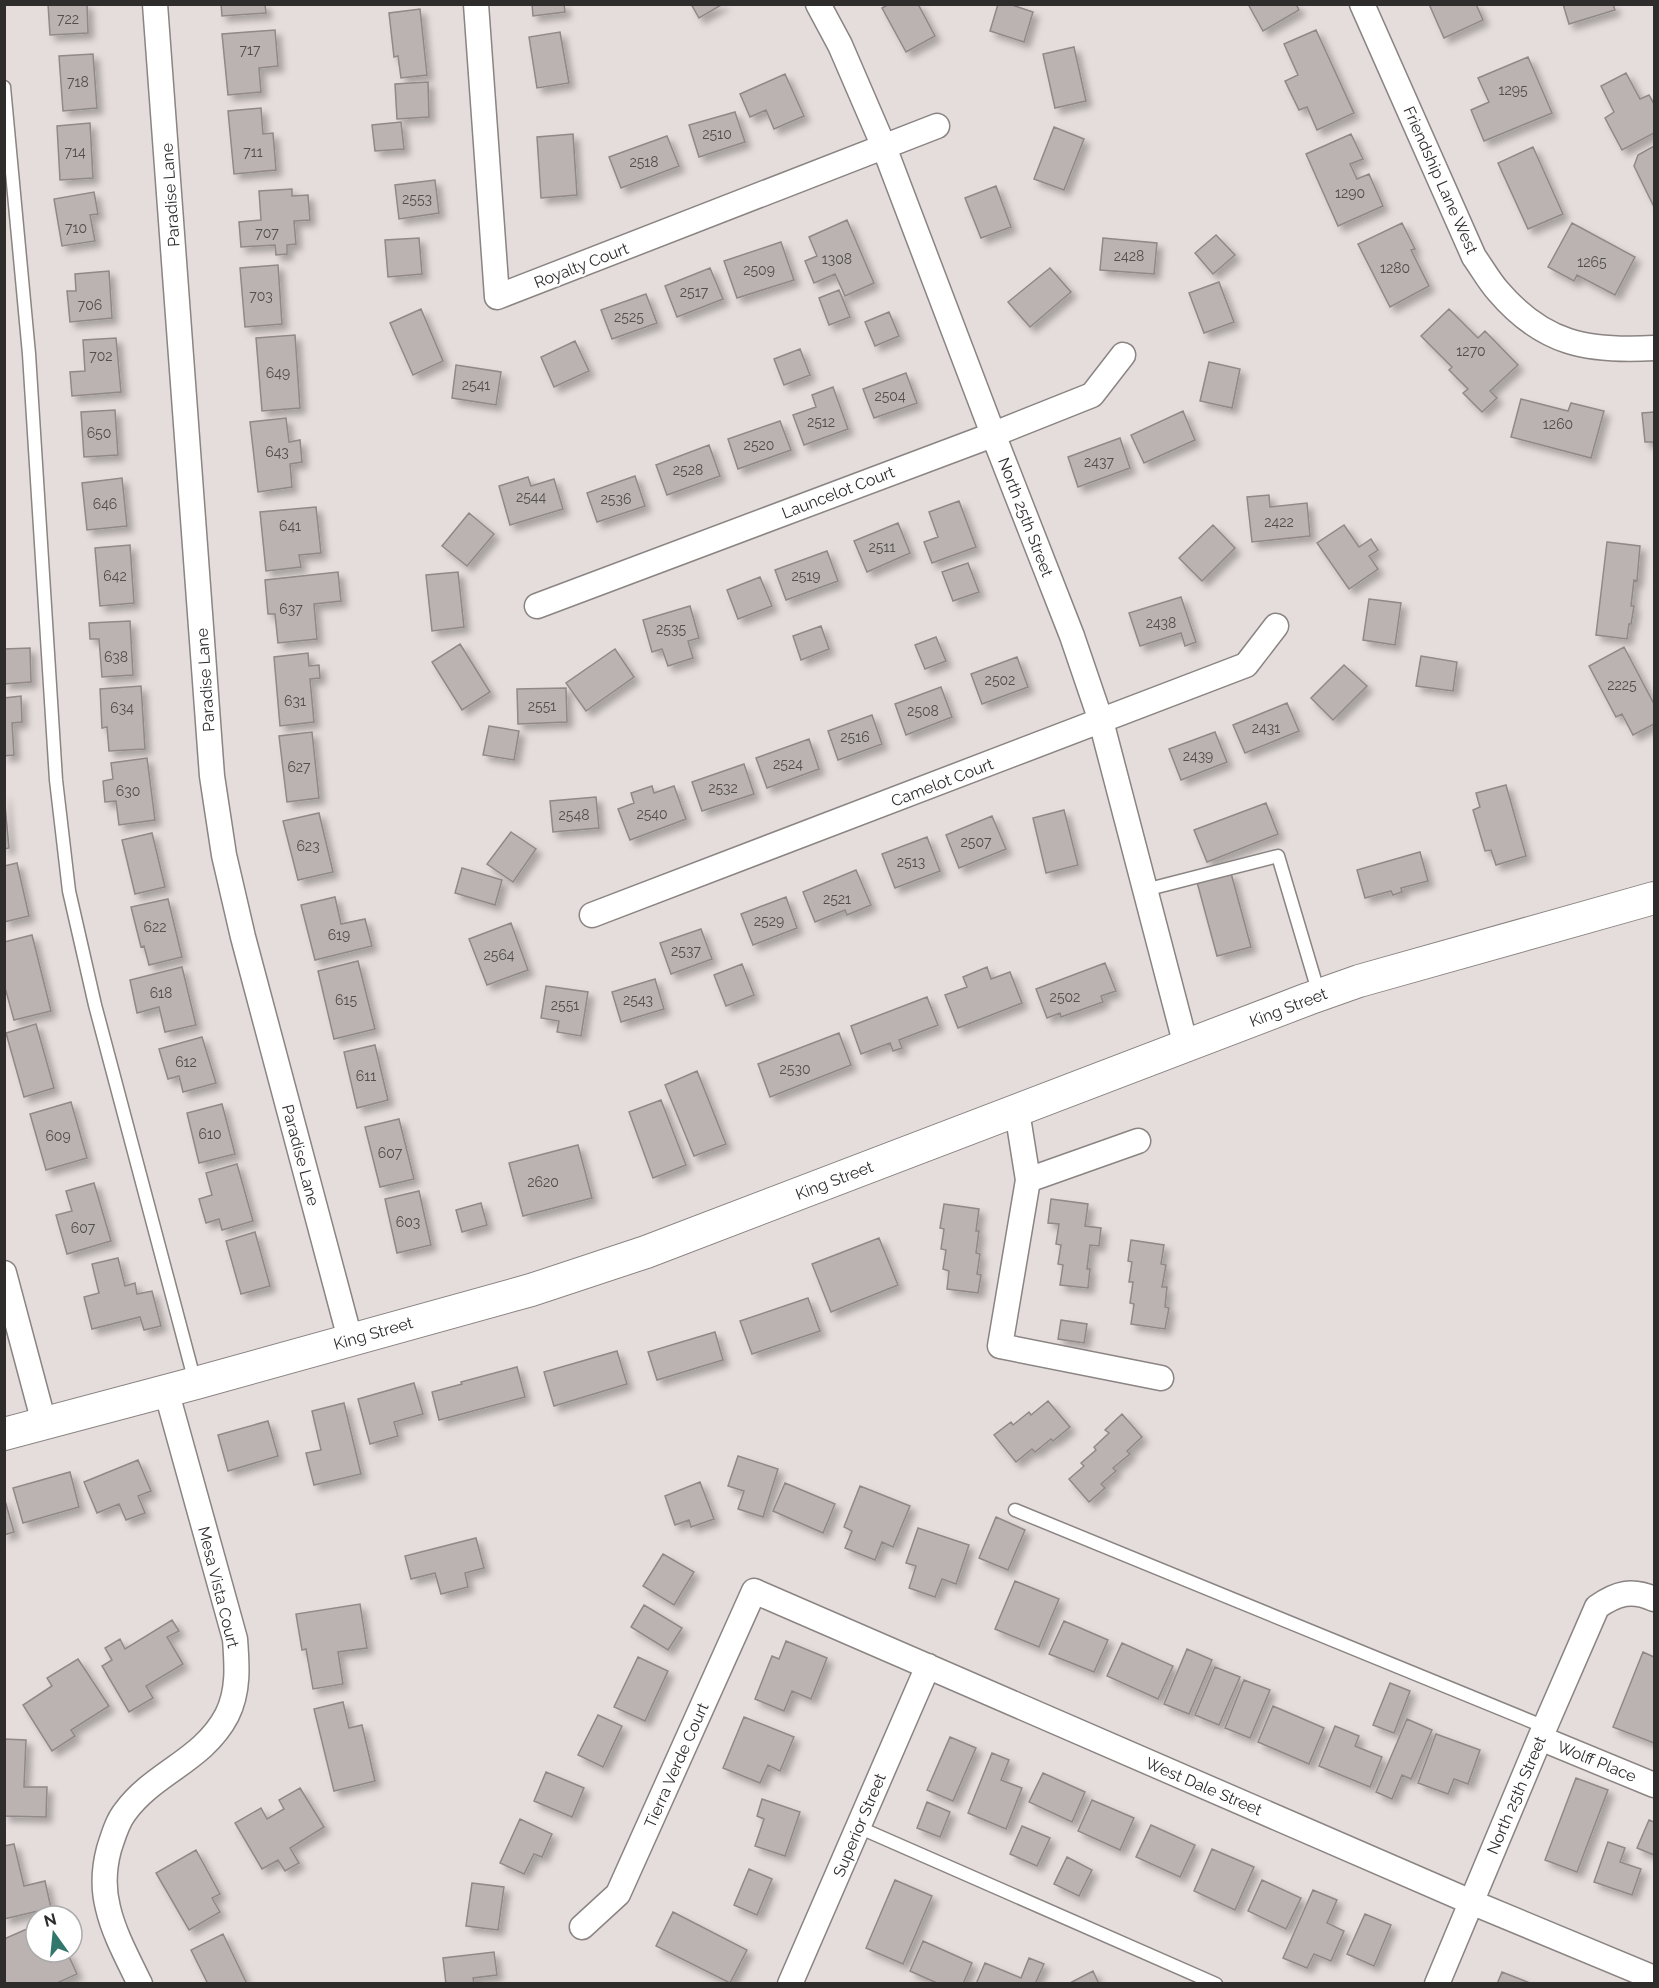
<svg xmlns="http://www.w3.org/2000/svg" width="1659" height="1988" font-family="Raleway,sans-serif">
  <defs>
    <filter id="shadow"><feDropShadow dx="5.5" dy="5.5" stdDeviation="3" flood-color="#0004"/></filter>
  </defs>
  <rect width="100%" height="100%" fill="#e5dddc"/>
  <path fill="#bbb3b2" stroke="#908988" stroke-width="1.5" filter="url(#shadow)" d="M48,4h39l1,29 -38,2z
    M221,4h44l1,9 -44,3z
    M532,4h32l1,8 -32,4z
    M691,4h32l-24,14z
    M889,4h29l17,32 -29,16 -24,-44z
    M998,4h11l24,8 -9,30 -34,-11z
    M1248,4h48l3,6 -36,21z
    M1429,4h47l7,16 -39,18z
    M1563,4h50l2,6 -46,14z
    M420,9l7,66 -26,3 -3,-22 -4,1 -5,-44z
    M275,30l3,36 -19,2 2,24 -33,3 -6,-61z
    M1316,30l38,83 -37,17 -10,-23 -8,3 -14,-29 13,-6 -14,-31z
    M560,32l9,51 -32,5 -8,-51z
    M1074,47l12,54 -31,7 -12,-54z
    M93,54l4,54 -34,3 -4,-55z
    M1528,57l24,56 -68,28 -13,-31 18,-8 -11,-24z
    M1626,73l14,26 9,-4 5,9v29l-32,17 -17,-32 9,-6 -13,-26z
    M785,74l19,42 -30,13 -8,-19 -16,7 -10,-23z
    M428,82l1,35 -32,2 -2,-35z
    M261,108l2,26 10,-1 3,37 -42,4 -6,-63z
    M735,112l10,30 -46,15 -10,-32z
    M401,122l3,27 -29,2 -3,-26z
    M90,123l3,55 -33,2 -3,-54z
    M1054,127l30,12 -20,51 -30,-11z
    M573,134l4,61 -36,3 -4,-61z
    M1351,134l12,25 -13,5 7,15 12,-5 14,32 -45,20 -32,-72z
    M667,136l12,30 -58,22 -12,-31z
    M1654,146v61l-20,-41 4,-11z
    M1533,147l30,67 -35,15 -30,-66z
    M435,180l4,33 -40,6 -4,-34z
    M996,186l15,41 -30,11 -16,-40z
    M292,189v7l16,-1 2,25 -16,1 2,23 -9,1v9l-11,1 -1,-10 -34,2 -2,-25 22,-2 -2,-29z
    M94,192l4,22 -8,1 5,26 -33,5 -8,-47z
    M847,220l27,63 -29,13 -10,-22 -21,9 -9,-22 12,-5 -8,-19z
    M1402,223l13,26 -4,1 18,36 -39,21 -32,-63z
    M1572,223l63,34 -20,38 -38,-20 -3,6 -26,-14z
    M1216,235l19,20 -22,19 -18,-21z
    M419,238l3,36 -34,3 -3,-37z
    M1103,238l54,5 -3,31 -54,-4z
    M781,242l13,38 -57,18 -13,-37z
    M278,265l4,59 -37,3 -5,-59z
    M710,268l13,31 -46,18 -12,-31z
    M1050,268l21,24 -41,35 -22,-25z
    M109,271l3,47 -42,4 -3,-31h9l-1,-17z
    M1219,282l15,40 -30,11 -15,-40z
    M839,290l11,27 -21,8 -10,-27z
    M646,294l11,29 -45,16 -11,-29z
    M421,309l22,52 -30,14 -23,-52z
    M1449,309l29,29 7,-7 33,34 -28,26 7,7 -15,14 -19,-19 5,-4 -19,-19 3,-3 -31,-31z
    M889,312l10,24 -24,10 -10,-24z
    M295,335l5,73 -38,3 -6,-73z
    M116,338l5,54 -49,4 -2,-24 15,-1 -2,-31z
    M575,341l14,30 -35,16 -13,-30z
    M800,349l10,26 -26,10 -10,-26z
    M1209,362l31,7 -8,39 -32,-7z
    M456,365l45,7 -5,33 -44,-7z
    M906,373l11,30 -43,15 -11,-29z
    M833,387l15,42 -44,16 -11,-30 23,-8 -4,-12z
    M1521,399l47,12 3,-8 33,8 -13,47 -80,-21z
    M115,410l3,45 -34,2 -3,-45z
    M1183,411l12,29 -51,23 -13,-28z
    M1654,412v30h-9l-3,-29z
    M286,418l3,24 11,-2 2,22 -12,2 2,23 -34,5 -8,-70z
    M780,421l11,29 -53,19 -10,-30z
    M1120,438l10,30 -52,19 -10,-30z
    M709,445l11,31 -53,19 -11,-30z
    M635,476l10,30 -48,16 -10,-29z
    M528,477l3,9 23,-7 9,30 -53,16 -11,-39z
    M122,478l5,48 -40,4 -5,-47z
    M1269,495l1,12 37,-4 3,33 -58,6 -5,-45z
    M959,501l17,46 -44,16 -8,-21 14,-5 -9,-25z
    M316,507l5,46 -22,2 2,12 -35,4 -6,-59z
    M469,513l25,21 -27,32 -25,-20z
    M898,523l12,30 -43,19 -13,-31z
    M1213,525l22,23 -33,33 -23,-23z
    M1344,525l15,22 12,-8 7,11 -9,6 9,13 -29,20 -32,-46z
    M1607,542l33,4 -3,35 -3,-1 -3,26h3l-3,18h-2l-2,15 -31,-4z
    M130,545l4,58 -34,3 -5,-58z
    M827,551l11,30 -52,19 -11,-30z
    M968,563l11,29 -26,9 -11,-29z
    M338,572l3,29 -27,3 3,35 -39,4 -3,-29h-7l-3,-34z
    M458,572l6,55 -32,4 -6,-56z
    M760,577l12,29 -34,13 -11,-29z
    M1181,597l15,45 -11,4 -4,-13 -41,13 -11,-33z
    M1369,599l32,4 -6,42 -32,-5z
    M690,606l9,32 -11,3 5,17 -25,8 -6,-17 -10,3 -9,-32z
    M130,621l3,54 -31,2 -3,-38h-9l-1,-16z
    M821,626l8,23 -28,11 -8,-24z
    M936,637l10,24 -21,8 -10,-24z
    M460,644l30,48 -28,18 -30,-48z
    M1624,647l30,57v20l-21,11 -11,-21 -6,3 -27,-51z
    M30,648l1,34 -27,2v-35z
    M615,649l19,28 -48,34 -20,-28z
    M308,653l1,13 10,-1 1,13 -10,1 4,43 -34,4 -6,-69z
    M1421,656l36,6 -4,29 -37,-5z
    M1017,657l11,30 -46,17 -11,-30z
    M1344,665l23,21 -34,34 -22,-22z
    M141,686l4,63 -36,2 -2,-24 -5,1 -2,-39z
    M941,687l11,30 -46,18 -11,-31z
    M566,688l1,34 -49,2 -1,-35z
    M21,696l1,26 -10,1 2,32 -10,1v-58z
    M1287,703l12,28 -54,22 -12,-28z
    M872,715l10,29 -44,16 -10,-29z
    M489,726l30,5 -5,29 -31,-5z
    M312,732l7,66 -32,4 -8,-66z
    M1215,732l12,30 -46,18 -12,-31z
    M809,739l10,30 -52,19 -11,-30z
    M147,758l8,62 -36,5 -3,-24 -11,1 -2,-21 10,-2 -2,-16z
    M744,764l10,30 -52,17 -10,-29z
    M1506,785l20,71 -30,9 -5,-15 -6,1 -12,-41 7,-3 -4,-14z
    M652,786l2,7 20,-7 12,33 -56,21 -12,-31 16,-6 -3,-10z
    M4,794l5,54 -5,1z
    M596,797l3,31 -46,4 -3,-31z
    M1266,803l12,31 -71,28 -13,-32z
    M1064,810l14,55 -32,8 -13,-55z
    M319,813l14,59 -35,8 -15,-59z
    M992,816l14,33 -47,19 -13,-33z
    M511,832l25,17 -23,33 -26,-18z
    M152,833l13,54 -30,7 -13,-54z
    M927,837l13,34 -45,17 -13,-34z
    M1420,852l8,29 -27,7 1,4 -9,3 -2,-4 -26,7 -8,-28z
    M17,863l12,53 -25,6v-56z
    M462,868l40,12 -7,25 -40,-12z
    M856,870l15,35 -24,10 -2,-5 -30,12 -12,-30z
    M1231,873l20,74 -34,9 -20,-74z
    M335,897l6,27 24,-5 7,27 -57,14 -14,-55z
    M786,897l11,31 -44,17 -12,-31z
    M168,899l14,58 -33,8 -5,-19 -3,1 -10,-40z
    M511,923l17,47 -41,15 -18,-46z
    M701,929l11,30 -41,15 -11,-31z
    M32,935l19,76 -37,9 -10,-36v-42z
    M358,961l17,68 -41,10 -16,-68z
    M1105,963l11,28 -15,5 2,6 -42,15 -1,-4 -13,5 -11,-29z
    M742,964l12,31 -28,11 -12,-31z
    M182,967l14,58 -31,7 -6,-25 -22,6 -7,-33z
    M987,967l4,12 19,-7 12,31 -64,25 -13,-33 22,-8 -4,-10z
    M655,979l9,30 -43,13 -9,-30z
    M546,986l42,6 -7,44 -24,-4 2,-11 -18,-3z
    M927,997l11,28 -39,15 3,8 -9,3 -3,-8 -29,11 -10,-28z
    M36,1024l18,64 -30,9 -18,-64z
    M839,1033l12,32 -81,32 -12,-33z
    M202,1037l14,46 -33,9 -4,-16 -11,3 -9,-30z
    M375,1045l13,55 -31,8 -13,-56z
    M697,1071l29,73 -32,12 -29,-71z
    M661,1100l25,65 -33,13 -24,-66z
    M71,1102l16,56 -41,12 -16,-56z
    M222,1104l13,50 -36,9 -12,-50z
    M399,1119l15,60 -34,8 -15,-60z
    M578,1145l14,53 -69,18 -14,-53z
    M237,1164l16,57 -31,9 -3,-11 -13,4 -7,-24 13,-4 -6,-22z
    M94,1183l17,58 -44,13 -11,-39 16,-4 -6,-20z
    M419,1191l12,54 -34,8 -12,-54z
    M1051,1199l37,5 -3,22 16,2 -2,18 -9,-1 -3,24h3l-2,19 -28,-3 3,-20 -5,-1 3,-19 -5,-1 3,-20 -11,-1z
    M481,1203l6,22 -25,7 -6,-22z
    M944,1204l35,5 -3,22h3l-3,22 4,1 -3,20 4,1 -3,18 -31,-4 2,-18 -6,-2 3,-19 -5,-1 3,-20 -4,-1z
    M255,1232l15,54 -29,8 -15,-53z
    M879,1238l19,47 -67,27 -19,-48z
    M1131,1240l33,5 -3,19 5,1 -4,22h5l-2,20 4,1 -4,21 -34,-5 3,-20 -4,-1 3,-21h-4l3,-20 -4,-1z
    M118,1258l7,28 10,-3 2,11 15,-3 9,35 -17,4 -4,-13 -48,12 -8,-32 15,-4 -7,-29z
    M808,1298l12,33 -68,23 -12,-33z
    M1061,1320l26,4 -3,19 -26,-4z
    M715,1332l8,28 -66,20 -9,-28z
    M617,1351l10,33 -73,22 -10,-34z
    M517,1367l8,30 -86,23 -7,-28 30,-8 -1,-2z
    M414,1383l9,31 -29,8 4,14 -28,8 -12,-45z
    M1048,1401l22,26 -17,14 -2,-2 -16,13 -3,-3 -16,13 -22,-27 17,-13 2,3 16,-13 2,3z
    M344,1403l17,71 -47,11 -8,-32 15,-3 -9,-39z
    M1122,1414l20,23 -15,14 3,3 -17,14 3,3 -15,13 4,4 -16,14 -20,-23 15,-13 -3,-3 15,-13 -2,-3 15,-14 -4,-3z
    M268,1421l10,35 -50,15 -10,-36z
    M738,1456l40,13 -15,48 -25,-8 6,-18 -16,-5z
    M138,1460l13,31 -13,5 7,17 -19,7 -7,-16 -22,9 -13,-31z
    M70,1472l9,35 -56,16 -10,-35z
    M700,1482l14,37 -23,8 -2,-7 -14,5 -10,-29z
    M785,1483l50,21 -12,29 -50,-22z
    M860,1486l50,20 -17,41 -11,-5 -7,18 -30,-12 7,-17 -8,-4z
    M4,1497l10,35 -10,3z
    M996,1517l29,13 -17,40 -29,-12z
    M918,1528l51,17 -13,39 -14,-5 -7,18 -26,-9 7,-22 -10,-3z
    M476,1538l8,30 -19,5 3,14 -27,7 -6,-21 -24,6 -6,-23z
    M663,1554l31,18 -20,33 -31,-19z
    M1015,1581l44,18 -20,48 -44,-18z
    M360,1604l7,44 -29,4 5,32 -30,5 -7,-40 -4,1 -6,-36z
    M644,1605l38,23 -14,22 -37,-23z
    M172,1620l7,11 -12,6 16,27 -37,22 7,12 -24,14 -27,-46 10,-6 -7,-12 15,-9 5,10z
    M1064,1621l44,19 -14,32 -45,-18z
    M786,1641l41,17 -16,41 -19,-8 -8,20 -29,-12 17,-43 7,3z
    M1122,1643l51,23 -15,33 -51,-23z
    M1187,1649l25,11 -23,54 -25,-10z
    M1643,1652l11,5v86l-41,-16z
    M638,1657l30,14 -23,50 -31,-14z
    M78,1659l31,47 -38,24 4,6 -23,15 -29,-46 29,-19 -5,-8z
    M1215,1667l25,10 -21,48 -24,-10z
    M1244,1680l26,10 -20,48 -25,-10z
    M1390,1683l20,8 -16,42 -21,-8z
    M343,1702l6,26 13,-3 13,56 -41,10 -20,-82z
    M1273,1706l51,22 -15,36 -51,-22z
    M598,1715l24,11 -19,41 -25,-12z
    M744,1717l50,20 -14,34 -12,-6 -8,18 -37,-15z
    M1407,1719l25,11 -21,49 -9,-4 -10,24 -16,-7z
    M1335,1726l24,10 -4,10 27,11 -12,30 -51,-21z
    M1436,1734l44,16 -12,34 -14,-5 -6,15 -30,-11z
    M950,1737l26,11 -23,53 -26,-11z
    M4,1739l22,1 -2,47h23l-1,30 -42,-1z
    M992,1753l17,7 -8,20 21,8 -16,41 -38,-16z
    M546,1772l38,16 -12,29 -38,-16z
    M1043,1773l42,19 -13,30 -43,-20z
    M1576,1778l32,12 -31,82 -32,-12z
    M300,1788l24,39 -34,21 9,15 -14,8 -7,-11 -16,9 -27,-46 26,-15 6,11 17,-10 -5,-9z
    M762,1799l38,13 -15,44 -30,-10 9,-27 -7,-3z
    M1092,1800l42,18 -14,32 -42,-19z
    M927,1802l23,10 -10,25 -23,-9z
    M520,1819l32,15 -10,23 -8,-3 -10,20 -24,-11z
    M1649,1820l5,2v33l-17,-7z
    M1151,1825l44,20 -15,32 -44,-20z
    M1022,1826l28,12 -13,28 -27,-12z
    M1608,1842l17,6 -5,14 21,7 -9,26 -38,-13z
    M14,1844l10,42 21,-5 6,27 -47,11v-73z
    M1212,1849l42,18 -19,43 -41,-19z
    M196,1850l24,44 -8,4 8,14 -31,18 -33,-57z
    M1067,1857l25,13 -13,26 -25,-12z
    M749,1869l23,10 -15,36 -23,-10z
    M895,1880l37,16 -29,68 -37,-16z
    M1262,1880l39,18 -15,31 -38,-18z
    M472,1883l32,4 -6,43 -32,-4z
    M1313,1890l24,10 -10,23 17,8 -13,30 -17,-7 -7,14 -24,-10z
    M673,1912l74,38 -17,33 -74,-37z
    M1365,1914l26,11 -17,41 -27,-12z
    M36,1925v27h31l10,22 -22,10h-51v-45z
    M223,1934l24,50h-39l-17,-34z
    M923,1941l49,22 -9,21h-24l-29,-13z
    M494,1952l3,23 -24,3 1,6h-28l-3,-26z
    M1029,1958l15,6 -9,20h-59l9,-21 36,15z
    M1093,1971l6,13h-31z
    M1502,1972l28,11 -1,1h-32z"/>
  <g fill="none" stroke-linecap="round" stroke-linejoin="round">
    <defs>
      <path id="service" d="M4,87l25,267 27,426 13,111 26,114 100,377
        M1145,890l133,-34 41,138
        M1015,1510l530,217
        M858,1827l358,157"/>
      <path id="minor" d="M155,4l57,772 12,79 19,82 107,402
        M476,4l21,293 440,-171
        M818,4l22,41 44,102 109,287 79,202 29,85 85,325
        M1362,4l112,253c8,11 15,24 24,34 45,53 90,61 156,57
        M537,606l442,-166 113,-45 31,-40
        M592,915l654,-250 30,-39
        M1017,1111l11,69 -28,166 161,32
        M1028,1180l110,-39
        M4,1273l40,150
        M1540,1738l114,47
        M582,1927l36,-33 136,-303 717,311 183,76
        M140,1984c-12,-25 -26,-50 -32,-76 -5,-19 -4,-40 1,-59 4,-12 8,-27 16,-37 29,-40 78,-51 102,-97 12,-24 10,-50 8,-76l-69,-249
        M790,1984l138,-318
        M1437,1984l103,-246 57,-131c20,-14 35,-18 57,-8"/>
      <path id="tertiary" d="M4,1434l192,-51 335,-93 115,-38 662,-253 51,-18 295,-83"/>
    </defs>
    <use href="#service" stroke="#8a8482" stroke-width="15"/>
    <use href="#minor" stroke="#8a8482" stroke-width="27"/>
    <use href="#tertiary" stroke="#8a8482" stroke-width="34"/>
    <use href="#service" stroke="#fff" stroke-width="12"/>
    <use href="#minor" stroke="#fff" stroke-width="24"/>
    <use href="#tertiary" stroke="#fff" stroke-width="32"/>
  </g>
  <g text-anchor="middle" stroke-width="4.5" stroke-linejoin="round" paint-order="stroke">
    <g font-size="14" fill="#524e4e">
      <text x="68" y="24">722</text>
      <text x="250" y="55">717</text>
      <text x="78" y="87">718</text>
      <text x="1513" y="95">1295</text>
      <text x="717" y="139">2510</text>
      <text x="75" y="157">714</text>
      <text x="253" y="157">711</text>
      <text x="644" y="167">2518</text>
      <text x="1350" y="198">1290</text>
      <text x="417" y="204">2553</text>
      <text x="76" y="233">710</text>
      <text x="267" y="238">707</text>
      <text x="1129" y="261">2428</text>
      <text x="837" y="264">1308</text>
      <text x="1592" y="267">1265</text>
      <text x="1395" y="273">1280</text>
      <text x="759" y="275">2509</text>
      <text x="694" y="297">2517</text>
      <text x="261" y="301">703</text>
      <text x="90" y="310">706</text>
      <text x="629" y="322">2525</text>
      <text x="1471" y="356">1270</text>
      <text x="101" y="361">702</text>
      <text x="278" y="378">649</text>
      <text x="476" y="390">2541</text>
      <text x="890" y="401">2504</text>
      <text x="821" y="427">2512</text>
      <text x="1558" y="429">1260</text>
      <text x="99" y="438">650</text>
      <text x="759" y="450">2520</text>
      <text x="277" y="457">643</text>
      <text x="1099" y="467">2437</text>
      <text x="688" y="475">2528</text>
      <text x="531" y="502">2544</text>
      <text x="616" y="504">2536</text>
      <text x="105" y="509">646</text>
      <text x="1279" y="527">2422</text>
      <text x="290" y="531">641</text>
      <text x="882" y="552">2511</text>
      <text x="115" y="581">642</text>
      <text x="806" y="581">2519</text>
      <text x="291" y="614">637</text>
      <text x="1161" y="628">2438</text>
      <text x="671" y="634">2535</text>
      <text x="116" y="662">638</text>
      <text x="1000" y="685">2502</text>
      <text x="1622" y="690">2225</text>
      <text x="295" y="706">631</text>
      <text x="542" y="711">2551</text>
      <text x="122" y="713">634</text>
      <text x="923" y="716">2508</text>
      <text x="1266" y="733">2431</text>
      <text x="855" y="742">2516</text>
      <text x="1198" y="761">2439</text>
      <text x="788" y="769">2524</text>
      <text x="299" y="772">627</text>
      <text x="723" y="793">2532</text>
      <text x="128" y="796">630</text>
      <text x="652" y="819">2540</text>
      <text x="574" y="820">2548</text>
      <text x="976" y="847">2507</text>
      <text x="308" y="851">623</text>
      <text x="911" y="867">2513</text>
      <text x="837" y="904">2521</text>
      <text x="769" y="926">2529</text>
      <text x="155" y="932">622</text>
      <text x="339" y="940">619</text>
      <text x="686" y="956">2537</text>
      <text x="499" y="960">2564</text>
      <text x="161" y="998">618</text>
      <text x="1065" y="1002">2502</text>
      <text x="346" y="1005">615</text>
      <text x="638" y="1005">2543</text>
      <text x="565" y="1010">2551</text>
      <text x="186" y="1067">612</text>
      <text x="795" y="1074">2530</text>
      <text x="366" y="1081">611</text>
      <text x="210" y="1139">610</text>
      <text x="58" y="1141">609</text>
      <text x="390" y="1158">607</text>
      <text x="543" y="1187">2620</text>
      <text x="408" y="1227">603</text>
      <text x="83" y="1233">607</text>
    </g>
    <g font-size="16" fill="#2f2c2c" stroke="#fff">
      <text transform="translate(1441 180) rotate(66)" y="6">Friendship Lane West</text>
      <text transform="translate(170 195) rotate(-94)" y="6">Paradise Lane</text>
      <text transform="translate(581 265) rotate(-21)" y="6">Royalty Court</text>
      <text transform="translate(838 492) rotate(-21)" y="6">Launcelot Court</text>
      <text transform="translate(1026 517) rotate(69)" y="6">North 25th Street</text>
      <text transform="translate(205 680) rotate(-94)" y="6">Paradise Lane</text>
      <text transform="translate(942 782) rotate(-21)" y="6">Camelot Court</text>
      <text transform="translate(1288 1007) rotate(-21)" y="6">King Street</text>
      <text transform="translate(301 1155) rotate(75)" y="6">Paradise Lane</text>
      <text transform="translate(834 1180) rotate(-21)" y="6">King Street</text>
      <text transform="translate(373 1333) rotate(-16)" y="6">King Street</text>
      <text transform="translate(219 1587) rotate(76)" y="6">Mesa Vista Court</text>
      <text transform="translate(1597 1761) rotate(22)" y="6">Wolff Place</text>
      <text transform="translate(676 1765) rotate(-66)" y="6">Tierra Verde Court</text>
      <text transform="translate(1204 1786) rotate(23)" y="6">West Dale Street</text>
      <text transform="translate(1516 1795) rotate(-67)" y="6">North 25th Street</text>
      <text transform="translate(859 1825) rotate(-67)" y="6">Superior Street</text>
    </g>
  </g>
  <rect width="1659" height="1988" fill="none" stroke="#2f2c2c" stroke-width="12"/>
  <g transform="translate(54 1934) rotate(345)"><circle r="28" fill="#ffffff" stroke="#acabab" stroke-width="1.5"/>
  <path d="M0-4.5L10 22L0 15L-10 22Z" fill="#32776b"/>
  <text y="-9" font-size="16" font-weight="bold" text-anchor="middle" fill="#2f2c2c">N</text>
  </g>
</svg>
